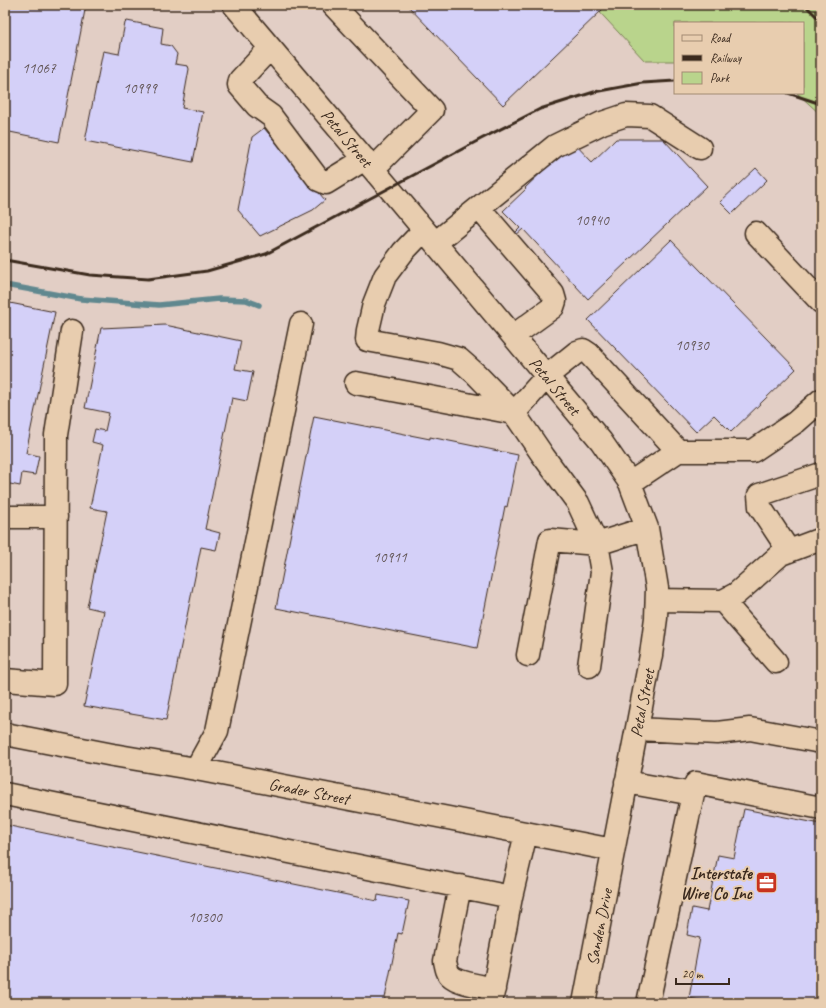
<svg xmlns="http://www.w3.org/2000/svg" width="826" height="1008" font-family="Caveat,sans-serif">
  <rect width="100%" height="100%" fill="#e8cdaf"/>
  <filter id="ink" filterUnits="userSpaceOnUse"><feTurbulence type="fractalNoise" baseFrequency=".025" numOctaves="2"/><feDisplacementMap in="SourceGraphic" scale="8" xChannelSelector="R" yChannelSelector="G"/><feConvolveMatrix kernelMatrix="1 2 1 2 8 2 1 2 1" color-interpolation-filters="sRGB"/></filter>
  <g filter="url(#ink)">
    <path fill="#e2cec5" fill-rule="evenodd" d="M5,5h816v998h-816zM675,23h128v70h-128z"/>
    <path fill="#b9d48c" stroke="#7a7f55" d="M593,5h228v110l-24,-22h6v-70h-128v38h-30z"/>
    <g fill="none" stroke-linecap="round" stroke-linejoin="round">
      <path stroke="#61888f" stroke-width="5.5" d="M5,285l76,14 78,6 60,-6 27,1 13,5"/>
    </g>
    <path fill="#d4d0f8" stroke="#3b2a1e" d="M5,5h81l-27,137 -54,-11z
      M407,5h190l5,5 -99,95z
      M127,21l36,7 -2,16 10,2 6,8 -2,10 13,2 1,3 -7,39 21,4 -10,50 -108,-21 18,-90 16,3 6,-31z
      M264,128l61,72 -12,10 -53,26 -22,-26 14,-73z
      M616,139h47l44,47 -119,113 -65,-70 -8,7 -2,-1 7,-7 -17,-17 23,-22 -1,-1 48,-46 19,20z
      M756,168l11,12 -35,34 -12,-12z
      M671,240l125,129 -65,63 -17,-17 -18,17 -108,-112z
      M5,302l50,10 -29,141 13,3 -4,19 -13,-2 -2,13 -15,-3z
      M165,325l76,16 -6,28 18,3 -6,29 -15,-3 -27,131 15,4 -4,17 -15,-3 -35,173 -82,-14 20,-95 -17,-4 20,-96 -17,-3 13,-63 -11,-3 3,-13 10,2 4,-18 -24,-5 16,-80z
      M314,416l116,23v-2l88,18 -11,52 -2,-1 -28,142 -201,-40z
      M744,809l77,15v179h-115v-2l-17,-3 11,-60 -13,-3 5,-27 15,3 11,-56 16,3z
      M5,825l372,76 1,-6 31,6 -7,33 -4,-1 -14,70h-379z"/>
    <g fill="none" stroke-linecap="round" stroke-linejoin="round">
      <defs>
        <path id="minor" d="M234,5l155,183 212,253 29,42 17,45 10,60 -1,30 -5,37 -67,348
          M333,5l99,105 -59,59
          M270,48l-30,32 -1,5 18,21 14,10 48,64 7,3 39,-24
          M479,208l74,86 2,7 -2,6 -40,29
          M424,230l-21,22 -18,24 -11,28 -6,26 -1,10 71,13 21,6 17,15 38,39 30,44 34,46 19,41 5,28 -13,94
          M756,233l65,69
          M435,243l120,-97 47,-23 24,-8 24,1 50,32
          M356,383l158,30 33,-37 30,-24 6,-2 6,4 89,97 -48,32
          M678,451h75l43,-29 25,-22
          M5,517h51
          M789,551l-29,-44 -1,-12 62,-21
          M657,600l66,1 13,-7 45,-40 40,-15
          M723,601l53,61
          M528,655l22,-115 47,4 50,-16
          M5,680l50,4 1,-249 16,-104
          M637,729l80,4 33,-4 71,13
          M5,734l108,21 83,14 417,81
          M196,769l21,-38 84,-407
          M626,782l67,12 -45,209
          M5,794l506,103
          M693,794l3,-11 125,25
          M460,886l-15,75c1,5 2,12 6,15 7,7 32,10 43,13
          M491,1003l20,-106 15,-64"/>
      </defs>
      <use href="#minor" stroke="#3b2a1e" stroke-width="25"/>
      <use href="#minor" stroke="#e8cdaf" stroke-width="22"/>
      <path stroke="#3b2a1e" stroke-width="3" d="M805,5l16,16
        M788,93l33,11
        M5,260l85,15 58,4 59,-8 59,-17 215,-115 59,-30 54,-17 49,-9 32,-2"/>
    </g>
  </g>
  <defs>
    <symbol id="office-square" viewBox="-11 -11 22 22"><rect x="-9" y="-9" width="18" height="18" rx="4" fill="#c8321e" stroke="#e8cdaf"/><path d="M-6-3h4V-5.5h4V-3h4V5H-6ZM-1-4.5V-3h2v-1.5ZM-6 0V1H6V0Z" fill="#fff"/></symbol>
  </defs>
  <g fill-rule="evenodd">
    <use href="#office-square" x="754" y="870" width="25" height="25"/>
  </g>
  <g text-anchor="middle" stroke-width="4" stroke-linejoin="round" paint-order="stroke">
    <g font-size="15" fill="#615454">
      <text x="39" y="73">11067</text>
      <text x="140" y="93">10999</text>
      <text x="592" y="225">10940</text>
      <text x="692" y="350">10930</text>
      <text x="390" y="562">10911</text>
      <text x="205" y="922">10300</text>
    </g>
    <g font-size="17" fill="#3b2a1e" stroke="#e8cdaf">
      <text transform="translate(347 138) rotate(50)" y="6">Petal Street</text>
      <text transform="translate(555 386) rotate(50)" y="6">Petal Street</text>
      <text transform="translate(642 703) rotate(-79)" y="6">Petal Street</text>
      <text transform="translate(309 791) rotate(11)" y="6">Grader Street</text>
      <text transform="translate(599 927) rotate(-79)" y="6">Sanden Drive</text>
    </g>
    <g font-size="17" font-weight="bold" fill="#3b2a1e" stroke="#e8cdaf" text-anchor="end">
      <text x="752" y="879">Interstate<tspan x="752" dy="20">Wire Co Inc</tspan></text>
    </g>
  </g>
  <rect width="826" height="1008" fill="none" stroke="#e8cdaf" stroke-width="20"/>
  <rect x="10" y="10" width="806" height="988" fill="none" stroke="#3b2a1e" stroke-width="1.5" filter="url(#ink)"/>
  <rect x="674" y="22" width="130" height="72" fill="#e8cdaf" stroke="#a38c75"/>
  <rect x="682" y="35" width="20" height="6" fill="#e8cdaf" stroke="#a38c75"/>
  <text x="710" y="42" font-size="12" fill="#3b2a1e">Road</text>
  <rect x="682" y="55" width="20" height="6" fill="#3b2a1e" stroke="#a38c75"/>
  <text x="710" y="62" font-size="12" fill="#3b2a1e">Railway</text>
  <rect x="682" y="72" width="20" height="12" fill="#b9d48c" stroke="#a38c75"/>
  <text x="710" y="82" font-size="12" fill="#3b2a1e">Park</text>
  <path d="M676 978v6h53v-6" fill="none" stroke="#3b2a1e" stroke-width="2"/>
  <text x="682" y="978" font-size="12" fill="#3b2a1e" stroke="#e8cdaf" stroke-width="3" paint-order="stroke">20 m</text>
</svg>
